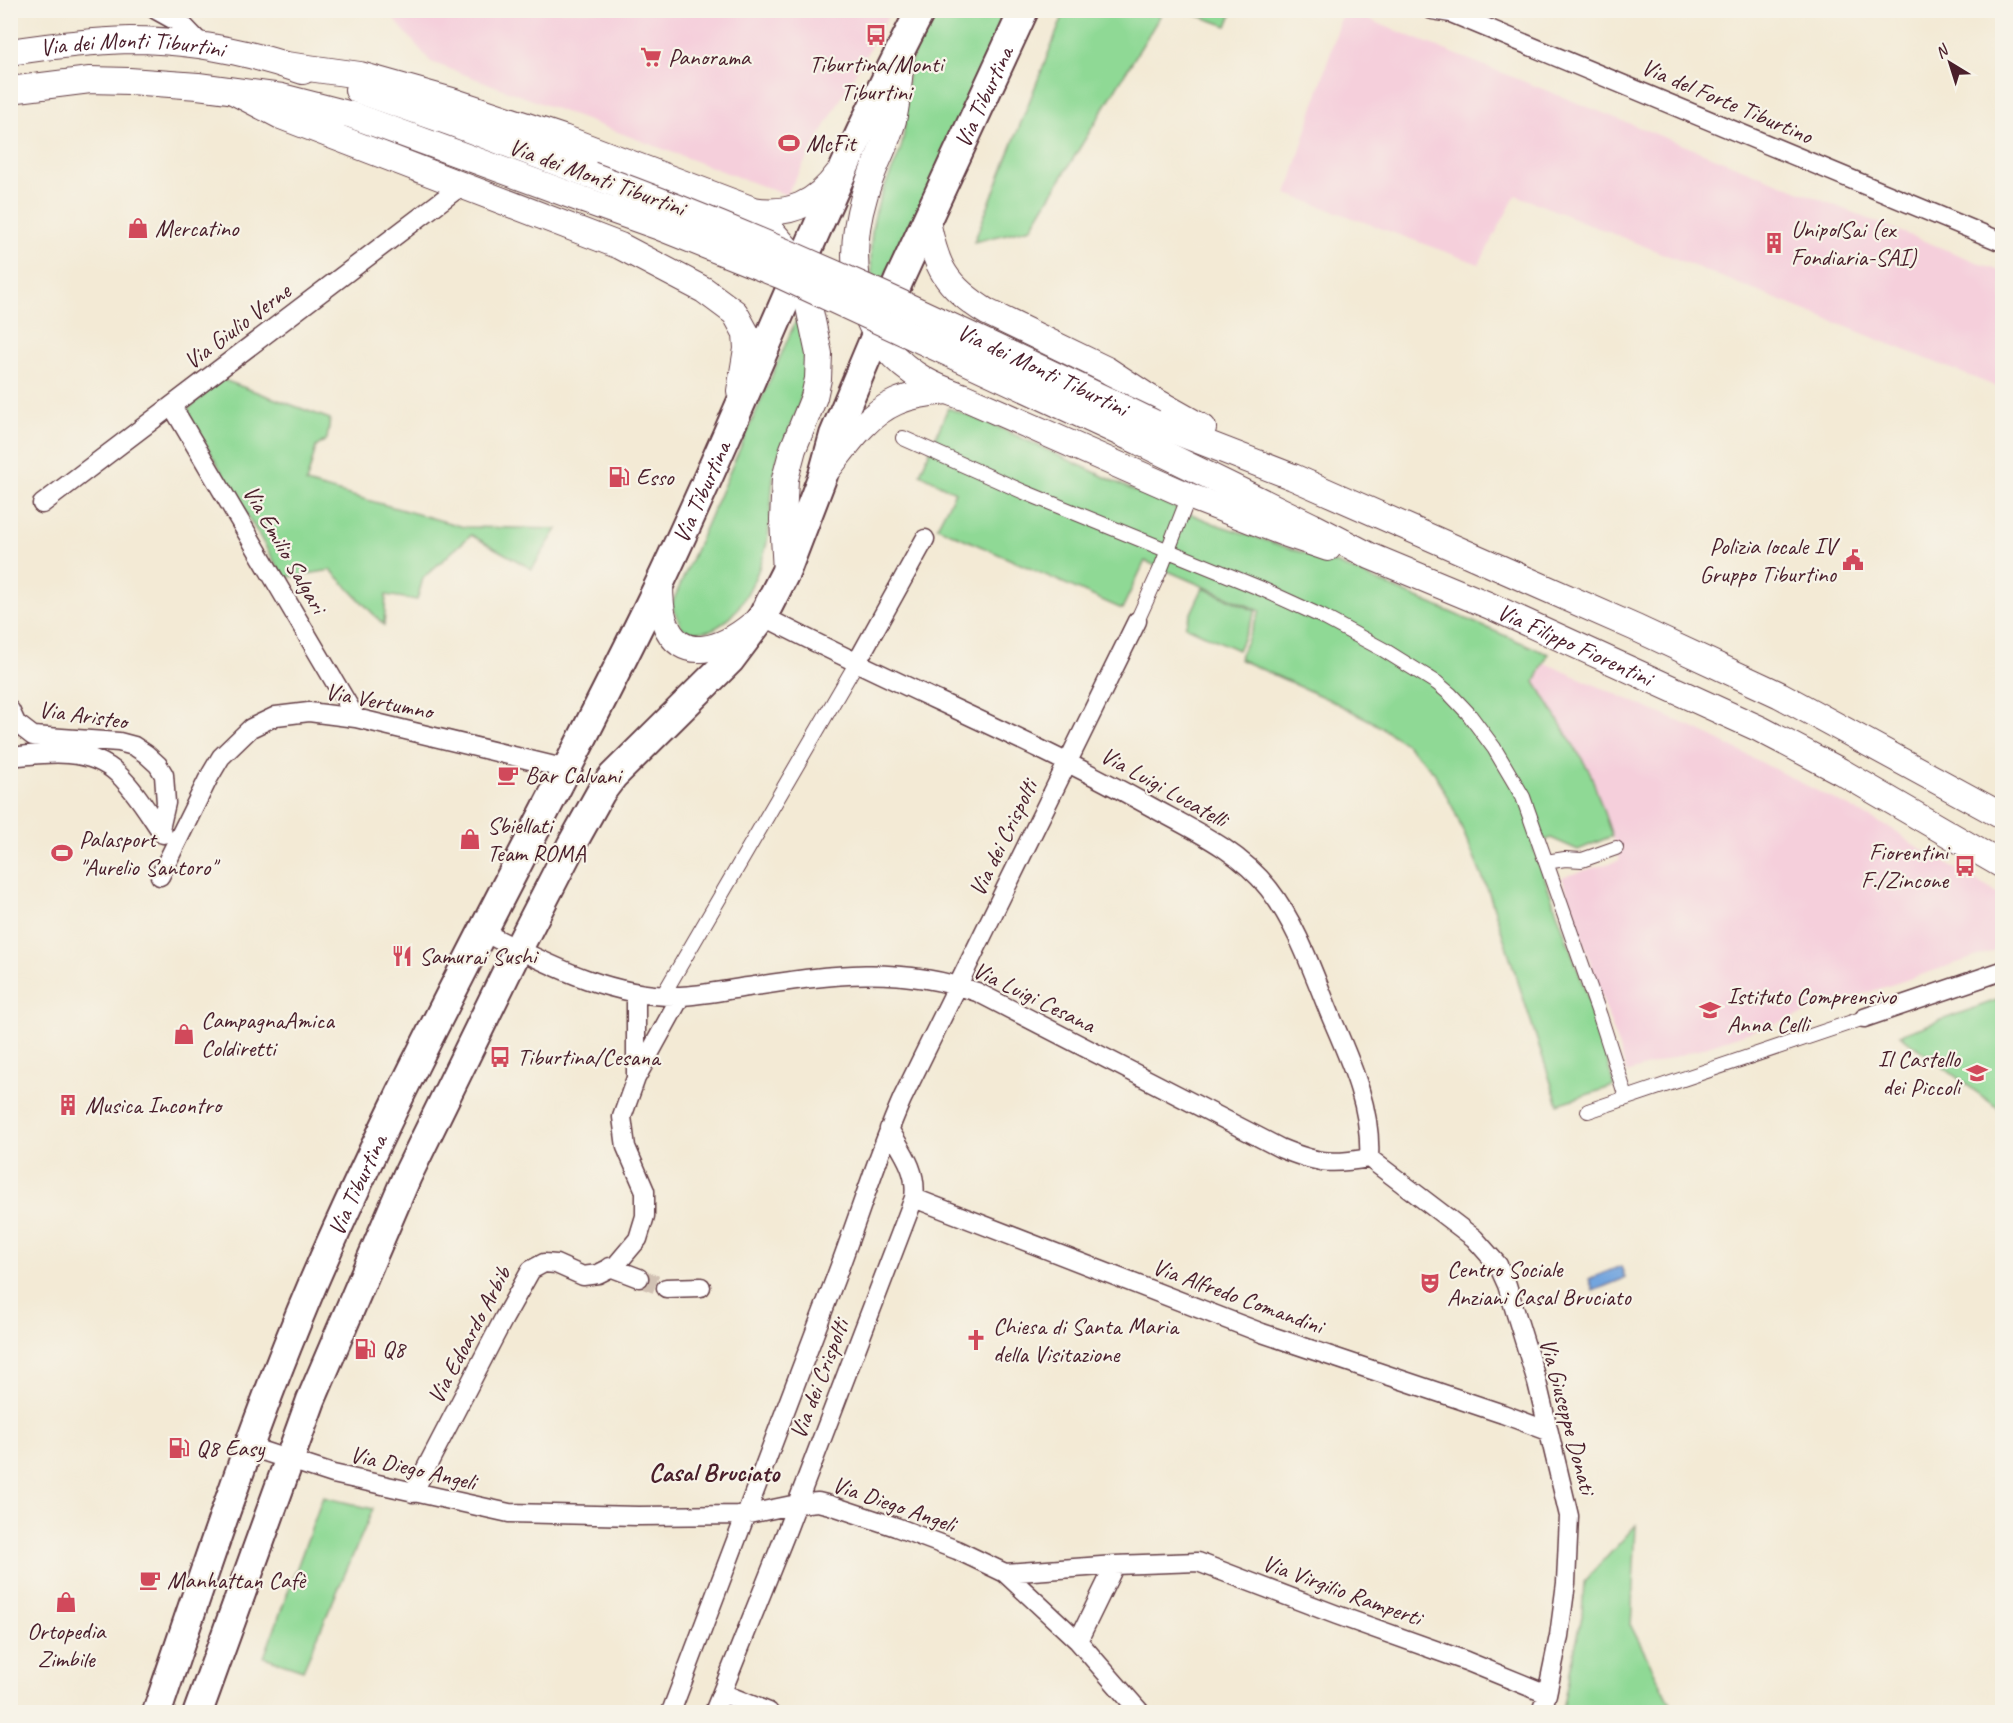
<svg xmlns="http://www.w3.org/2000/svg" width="2013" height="1723" font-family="Caveat,sans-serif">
  <rect width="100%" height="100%" fill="#f7f3e8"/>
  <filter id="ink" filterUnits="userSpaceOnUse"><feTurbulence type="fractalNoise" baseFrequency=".0167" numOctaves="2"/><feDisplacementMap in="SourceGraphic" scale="12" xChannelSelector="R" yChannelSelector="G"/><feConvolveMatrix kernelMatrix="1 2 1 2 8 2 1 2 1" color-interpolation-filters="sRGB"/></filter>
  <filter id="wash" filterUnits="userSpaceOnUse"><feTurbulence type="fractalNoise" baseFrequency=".008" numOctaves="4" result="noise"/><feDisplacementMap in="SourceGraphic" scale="24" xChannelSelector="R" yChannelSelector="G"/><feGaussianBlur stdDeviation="1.35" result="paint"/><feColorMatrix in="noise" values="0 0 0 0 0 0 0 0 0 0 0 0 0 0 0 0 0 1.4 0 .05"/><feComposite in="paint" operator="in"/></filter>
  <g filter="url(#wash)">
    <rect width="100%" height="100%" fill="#f3ead5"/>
    <path fill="#f5cfdb" d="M387,11h504l-105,184 -355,-133z
      M1343,11h4l655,261v117l-486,-194 -37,69 -192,-70z
      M1545,663l153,67 198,101 15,12 91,53v52l-375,125 -65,-196 58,-17 -30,-88 -55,-90z"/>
    <path fill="#8fd995" stroke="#6c7c60" stroke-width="1.5" d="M935,11h69l-22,63 -39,88 -67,132c-9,-38 -7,-73 9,-108 6,-15 16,-31 18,-47 4,-23 2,-47 6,-69 4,-21 16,-41 26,-59z
      M1065,11h98l-132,217 -57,14z
      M1185,11l48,-1v1l-6,15z
      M797,318c11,31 11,67 -2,98 -6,16 -16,33 -20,51 -6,29 -2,61 -12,90 -11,33 -38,90 -81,71l-10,-22 2,-7z
      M221,379l109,40 -3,20 -11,8 -10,36 158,44 93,2 -25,40 -61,-34 -48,43 -6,22 -31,-5 -2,30 -53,-55 -47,8 -98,-167z
      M948,408l46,17 145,68 79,32 120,39 210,90 -13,28 55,90 22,64 -34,14 -27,-12 -18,8 64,176 17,64 -56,18 -69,-211 -35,-83 -20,-38 -29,-29 -34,-22 -39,-20 -93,-42 21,-48 -115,-50 -23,48 -185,-82 18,-35 -35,-18z
      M1203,588l53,23 -18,39 -53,-24z
      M2002,998v113l-102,-76z
      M323,1497l50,12 -70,161 -39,-13z
      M1636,1525l-5,101 44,86h-104l-9,-3 20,-93 2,-34z"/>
    <path fill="#73a5de" stroke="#5e6284" stroke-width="1.5" d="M1621,1266l4,12 -32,13 -4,-12z"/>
  </g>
  <g filter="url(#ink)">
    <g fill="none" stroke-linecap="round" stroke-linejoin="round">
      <path stroke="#d1c1b3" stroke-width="18" stroke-dasharray="18 9" stroke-linecap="butt" d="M639,1278l27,10"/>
      <defs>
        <path id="pedestrian" d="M903,438l121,54 238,97 59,27 63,34 53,33 13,11 18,19 26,35 29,49 77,219 26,81
          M1137,621l24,-53 28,-72
          M1546,862l19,-3 17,1 34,-12
          M663,995l194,-333
          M1588,1111l276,-93"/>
        <path id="minor" d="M156,10l27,15 21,22
          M1432,10l19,3 551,229
          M172,406l184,312
          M42,504l419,-318
          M763,616c126,66 259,119 383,188 43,24 92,45 123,85 29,37 45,87 63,130 19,44 40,90 37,139
          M857,662l68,-123
          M10,710l6,13 17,13 86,6 15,4 12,8 12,11 6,10 2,28 -6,26
          M10,757c36,-4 80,-10 108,17 18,17 31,40 45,60
          M160,876l48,-97 13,-22 30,-29 25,-12 33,-4 47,6 211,51
          M483,932c61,30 126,66 197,64 22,-1 45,-6 68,-9 81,-12 149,-23 229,5l303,156c36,15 50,17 89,10
          M1864,1018l138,-47
          M636,1076v-83
          M1369,1158l105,80 24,27 9,20 30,97 32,134 -3,67 -7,53 -12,58 -6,18
          M914,1198l348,135 241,81 45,17
          M610,1267l29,11
          M666,1288l35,-1
          M250,1447l83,27 176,39 129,3 106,-1 53,-11 21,-2 12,3 66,22 61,23 48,23 73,68 62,71
          M413,1493l90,-173 28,-50 13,-7 12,1 27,12 15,-2 18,-9 22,-26 7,-23v-25l-19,-44 -4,-30 14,-39 45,-82
          M1005,1573l110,-8 83,-3 139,53 129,46 81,33
          M1078,1641l37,-76
          M722,1693l47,19
          M671,1712c54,-146 110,-292 166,-438 22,-58 40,-118 65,-175l235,-478
          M714,1712l71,-177 129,-337c4,-27 -12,-47 -25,-69"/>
        <g id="secondary">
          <path id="s1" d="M10,52c40,-6 80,-11 120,-12 58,0 119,12 173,31"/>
          <path d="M901,56c-2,21 -3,43 -8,64 -7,26 -22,50 -29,77 -21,71 -6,145 62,184 12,7 25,11 38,16l225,99 95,37 44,15"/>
          <path d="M286,65l74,10 92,26 111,37 190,72c36,6 63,-6 85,-36"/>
          <path d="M10,90l80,-10 39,1 69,5 84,11 70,18 232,85"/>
          <path d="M358,90l94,33 139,52"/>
          <path d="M233,91l48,25 339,130 84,44 31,23 11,20 1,16 -7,42"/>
          <path d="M753,210l35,40 13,19 18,85 -1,25 -4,18 -21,52 -8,30 -2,41 3,51"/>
          <path d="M927,221c9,46 18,65 60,91l120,58 41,27 55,31"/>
          <path d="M1154,423l139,54 343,151 144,67 222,121"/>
          <path id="s2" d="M1140,442l172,84 58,30 118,49 272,124 80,42 162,94"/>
          <path d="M823,475c22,-27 41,-59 73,-73 16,-7 34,-9 51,-11"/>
          <path d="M660,583c0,12 0,25 4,37 16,48 61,27 88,5"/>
        </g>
        <g id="primary">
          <path id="s3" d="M157,1712c49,-144 97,-291 157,-431 102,-236 230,-459 342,-690 92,-192 166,-392 265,-581"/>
          <path id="s4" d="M198,1712l113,-312 96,-224 111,-227 54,-105 29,-52 12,-16 117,-116 33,-44 23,-45 37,-96 11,-40 65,-155 125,-270"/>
        </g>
      </defs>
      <use href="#pedestrian" stroke="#633d44" stroke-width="16"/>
      <use href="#minor" stroke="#633d44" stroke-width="21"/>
      <use href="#secondary" stroke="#633d44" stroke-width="28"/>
      <use href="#primary" stroke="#633d44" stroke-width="32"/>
      <use href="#pedestrian" stroke="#fff" stroke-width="14"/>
      <use href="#minor" stroke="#fff" stroke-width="18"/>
      <use href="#secondary" stroke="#fff" stroke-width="26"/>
      <use href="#primary" stroke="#fff" stroke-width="28"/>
      <defs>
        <g id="secondary-bridge">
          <path id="s5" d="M591,175c194,70 378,159 563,248"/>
          <path d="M584,200l73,26 125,50 358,166"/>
        </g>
      </defs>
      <use href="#secondary-bridge" stroke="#633d44" stroke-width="28" stroke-linecap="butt"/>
      <use href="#secondary-bridge" stroke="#fff" stroke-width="26"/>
    </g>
  </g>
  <defs>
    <symbol id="bus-bare" viewBox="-9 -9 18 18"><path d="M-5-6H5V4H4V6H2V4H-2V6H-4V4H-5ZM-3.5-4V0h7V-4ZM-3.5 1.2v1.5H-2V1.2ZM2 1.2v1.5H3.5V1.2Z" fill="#d1495b" stroke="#f7f3e8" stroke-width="2.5" paint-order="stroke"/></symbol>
    <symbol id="supermarket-bare" viewBox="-9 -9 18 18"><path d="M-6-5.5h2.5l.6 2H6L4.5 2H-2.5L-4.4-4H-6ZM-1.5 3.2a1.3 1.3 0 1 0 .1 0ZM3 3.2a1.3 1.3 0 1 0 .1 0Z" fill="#d1495b" stroke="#f7f3e8" stroke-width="2.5" paint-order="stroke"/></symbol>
    <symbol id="stadium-bare" viewBox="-9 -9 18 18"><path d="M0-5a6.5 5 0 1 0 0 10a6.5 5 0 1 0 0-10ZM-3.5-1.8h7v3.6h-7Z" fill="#d1495b" stroke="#f7f3e8" stroke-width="2.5" paint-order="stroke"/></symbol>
    <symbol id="shop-bare" viewBox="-9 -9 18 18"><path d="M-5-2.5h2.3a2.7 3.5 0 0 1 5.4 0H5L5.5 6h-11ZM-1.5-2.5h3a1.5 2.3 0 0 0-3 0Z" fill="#d1495b" stroke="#f7f3e8" stroke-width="2.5" paint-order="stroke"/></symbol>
    <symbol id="building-bare" viewBox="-9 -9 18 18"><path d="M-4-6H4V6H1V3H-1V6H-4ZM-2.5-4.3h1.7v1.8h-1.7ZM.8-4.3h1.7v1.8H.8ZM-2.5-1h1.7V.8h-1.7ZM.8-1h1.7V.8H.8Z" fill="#d1495b" stroke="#f7f3e8" stroke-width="2.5" paint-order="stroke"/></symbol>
    <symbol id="fuel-bare" viewBox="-9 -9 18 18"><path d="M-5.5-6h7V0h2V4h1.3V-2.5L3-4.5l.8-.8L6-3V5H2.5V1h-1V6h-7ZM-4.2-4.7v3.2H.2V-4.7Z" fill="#d1495b" stroke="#f7f3e8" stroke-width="2.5" paint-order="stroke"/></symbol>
    <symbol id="civic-bare" viewBox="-9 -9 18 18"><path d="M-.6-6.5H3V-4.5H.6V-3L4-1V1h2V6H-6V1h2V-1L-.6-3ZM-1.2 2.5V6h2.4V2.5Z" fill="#d1495b" stroke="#f7f3e8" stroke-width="2.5" paint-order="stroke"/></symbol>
    <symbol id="cafe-bare" viewBox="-9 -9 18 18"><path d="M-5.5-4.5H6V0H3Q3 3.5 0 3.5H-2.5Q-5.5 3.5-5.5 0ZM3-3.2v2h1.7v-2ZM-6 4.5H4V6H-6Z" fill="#d1495b" stroke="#f7f3e8" stroke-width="2.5" paint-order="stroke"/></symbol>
    <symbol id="restaurant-bare" viewBox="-9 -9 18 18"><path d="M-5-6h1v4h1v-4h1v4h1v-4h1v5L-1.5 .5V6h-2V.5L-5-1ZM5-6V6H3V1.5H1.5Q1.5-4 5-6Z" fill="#d1495b" stroke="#f7f3e8" stroke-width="2.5" paint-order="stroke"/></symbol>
    <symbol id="school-bare" viewBox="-9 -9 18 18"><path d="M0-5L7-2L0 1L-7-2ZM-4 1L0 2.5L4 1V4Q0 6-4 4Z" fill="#d1495b" stroke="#f7f3e8" stroke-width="2.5" paint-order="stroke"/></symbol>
    <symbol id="theatre-bare" viewBox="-9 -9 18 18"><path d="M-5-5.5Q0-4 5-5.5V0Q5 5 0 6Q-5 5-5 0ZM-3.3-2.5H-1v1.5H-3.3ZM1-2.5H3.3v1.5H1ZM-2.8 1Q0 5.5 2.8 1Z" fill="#d1495b" stroke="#f7f3e8" stroke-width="2.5" paint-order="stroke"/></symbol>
    <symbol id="church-bare" viewBox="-9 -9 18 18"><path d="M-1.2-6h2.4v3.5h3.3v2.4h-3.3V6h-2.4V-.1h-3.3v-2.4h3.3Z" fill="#d1495b" stroke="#f7f3e8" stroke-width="2.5" paint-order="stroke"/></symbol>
  </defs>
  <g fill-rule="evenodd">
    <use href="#bus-bare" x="861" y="20" width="30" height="30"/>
    <use href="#supermarket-bare" x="636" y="42" width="30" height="30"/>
    <use href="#stadium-bare" x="774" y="128" width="30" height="30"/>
    <use href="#shop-bare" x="123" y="213" width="30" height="30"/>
    <use href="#building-bare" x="1759" y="228" width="30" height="30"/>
    <use href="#fuel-bare" x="604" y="462" width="30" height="30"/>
    <use href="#civic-bare" x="1838" y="545" width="30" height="30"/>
    <use href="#cafe-bare" x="493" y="760" width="30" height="30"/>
    <use href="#shop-bare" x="455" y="824" width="30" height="30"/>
    <use href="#stadium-bare" x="47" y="838" width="30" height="30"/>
    <use href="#bus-bare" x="1950" y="851" width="30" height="30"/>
    <use href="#restaurant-bare" x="387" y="941" width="30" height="30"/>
    <use href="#school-bare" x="1695" y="995" width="30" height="30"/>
    <use href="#shop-bare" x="169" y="1019" width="30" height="30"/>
    <use href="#bus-bare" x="485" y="1042" width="30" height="30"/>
    <use href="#school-bare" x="1962" y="1058" width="30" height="30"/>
    <use href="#building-bare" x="53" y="1090" width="30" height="30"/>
    <use href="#theatre-bare" x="1415" y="1268" width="30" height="30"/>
    <use href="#church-bare" x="961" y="1325" width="30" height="30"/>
    <use href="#fuel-bare" x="350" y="1334" width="30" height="30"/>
    <use href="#fuel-bare" x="164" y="1433" width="30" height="30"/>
    <use href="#cafe-bare" x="135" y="1565" width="30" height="30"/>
    <use href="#shop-bare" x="51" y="1587" width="30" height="30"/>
  </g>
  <g text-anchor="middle" stroke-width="4.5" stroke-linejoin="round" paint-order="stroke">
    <g font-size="24" fill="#4a1f2b" stroke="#f7f3e8">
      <text dy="8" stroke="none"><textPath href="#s1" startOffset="123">Via dei Monti Tiburtini</textPath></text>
      <text dy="8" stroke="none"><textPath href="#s4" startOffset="1810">Via Tiburtina</textPath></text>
      <text transform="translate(1727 101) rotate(23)" y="8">Via del Forte Tiburtino</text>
      <text transform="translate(597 177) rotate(20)" y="8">Via dei Monti Tiburtini</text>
      <text transform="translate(237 326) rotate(-37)" y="8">Via Giulio Verne</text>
      <text dy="8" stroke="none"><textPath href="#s5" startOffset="492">Via dei Monti Tiburtini</textPath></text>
      <text dy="8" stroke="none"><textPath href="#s3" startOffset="1338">Via Tiburtina</textPath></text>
      <text transform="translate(285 549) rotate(60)" y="8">Via Emilio Salgari</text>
      <text dy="8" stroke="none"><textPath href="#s2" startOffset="480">Via Filippo Fiorentini</textPath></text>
      <text transform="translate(379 701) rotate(11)" y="8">Via Vertumno</text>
      <text transform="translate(83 715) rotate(8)" y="8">Via Aristeo</text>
      <text transform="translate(1164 787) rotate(29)" y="8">Via Luigi Lucatelli</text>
      <text transform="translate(1003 838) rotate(-64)" y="8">Via dei Crispolti</text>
      <text transform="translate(1034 997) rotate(26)" y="8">Via Luigi Cesana</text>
      <text dy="8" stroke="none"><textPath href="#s3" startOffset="564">Via Tiburtina</textPath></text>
      <text transform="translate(1238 1296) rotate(20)" y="8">Via Alfredo Comandini</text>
      <text transform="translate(469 1335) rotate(-62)" y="8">Via Edoardo Arbib</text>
      <text transform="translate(819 1379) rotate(-69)" y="8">Via dei Crispolti</text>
      <text transform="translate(1568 1416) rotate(75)" y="8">Via Giuseppe Donati</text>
      <text transform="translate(413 1468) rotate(13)" y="8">Via Diego Angeli</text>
      <text transform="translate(894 1504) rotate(19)" y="8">Via Diego Angeli</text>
      <text transform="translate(1342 1590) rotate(20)" y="8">Via Virgilio Ramperti</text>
    </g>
    <g font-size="24" fill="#4a1f2b" stroke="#f7f3e8" text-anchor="start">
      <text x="668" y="65">Panorama</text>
      <text x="876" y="72" text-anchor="middle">Tiburtina/Monti<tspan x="876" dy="28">Tiburtini</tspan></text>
      <text x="806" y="151">McFit</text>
      <text x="155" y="236">Mercatino</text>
      <text x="1791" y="237">UnipolSai (ex<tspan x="1791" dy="28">Fondiaria-SAI)</tspan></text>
      <text x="636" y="485">Esso</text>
      <text x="1836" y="554" text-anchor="end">Polizia locale IV<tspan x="1836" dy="28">Gruppo Tiburtino</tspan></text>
      <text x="525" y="783">Bar Calvani</text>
      <text x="487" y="833">Sbiellati<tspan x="487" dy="28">Team ROMA</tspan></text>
      <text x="79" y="847">Palasport<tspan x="79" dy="28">"Aurelio Santoro"</tspan></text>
      <text x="1948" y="860" text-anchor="end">Fiorentini<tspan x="1948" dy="28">F./Zincone</tspan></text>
      <text x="419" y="964">Samurai Sushi</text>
      <text x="1727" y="1004">Istituto Comprensivo<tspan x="1727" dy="28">Anna Celli</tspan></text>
      <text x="201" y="1028">CampagnaAmica<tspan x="201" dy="28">Coldiretti</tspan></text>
      <text x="517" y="1065">Tiburtina/Cesana</text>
      <text x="1960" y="1067" text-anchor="end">Il Castello<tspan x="1960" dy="28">dei Piccoli</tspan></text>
      <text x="85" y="1113">Musica Incontro</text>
      <text x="1447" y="1277">Centro Sociale<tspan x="1447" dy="28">Anziani Casal Bruciato</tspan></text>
      <text x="993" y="1334">Chiesa di Santa Maria<tspan x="993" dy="28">della Visitazione</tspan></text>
      <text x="382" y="1357">Q8</text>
      <text x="196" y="1456">Q8 Easy</text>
      <text x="167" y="1588">Manhattan Cafè</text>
      <text x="66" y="1639" text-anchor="middle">Ortopedia<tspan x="66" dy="28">Zimbile</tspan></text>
    </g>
    <g font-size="26" font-weight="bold" fill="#4a1f2b" stroke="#f7f3e8">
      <text x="714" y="1481">Casal Bruciato</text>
    </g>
  </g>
  <rect width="2013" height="1723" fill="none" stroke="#f7f3e8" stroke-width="36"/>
  <g transform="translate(1950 63) rotate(322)" stroke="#f7f3e8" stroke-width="4.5" paint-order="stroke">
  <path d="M0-4.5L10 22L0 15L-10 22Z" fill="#4a1f2b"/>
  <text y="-9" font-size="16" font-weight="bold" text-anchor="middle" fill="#4a1f2b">N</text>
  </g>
</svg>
